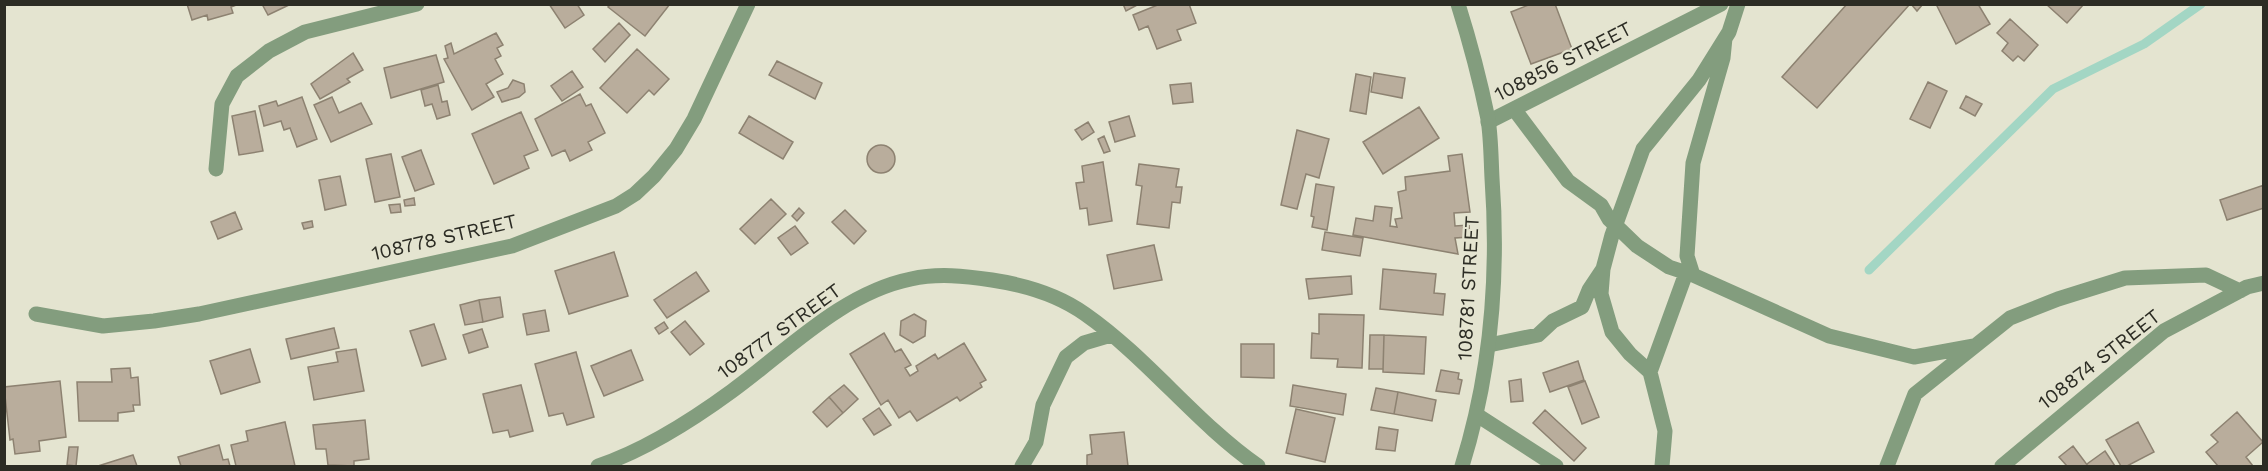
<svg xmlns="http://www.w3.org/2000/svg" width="2268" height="471" font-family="'Work Sans',sans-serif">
  <rect width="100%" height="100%" fill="#e4e4d0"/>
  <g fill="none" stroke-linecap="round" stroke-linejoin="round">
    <path stroke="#a3d6c4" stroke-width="9" d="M1869,270l184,-181 91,-45 57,-40"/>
  </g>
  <path fill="#b9ad9c" stroke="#8d8271" stroke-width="1.5" d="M187,4h52l-8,3 2,6 -25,7 -1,-5 -15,5z
    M262,4h29l-23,11z
    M549,4h28l7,11 -19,13z
    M611,4h59l-25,32 -37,-29z
    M1123,4h16l-13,7z
    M1160,4h29l7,19 -19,7 4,10 -24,9 -9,-23 -9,4 -6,-15z
    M1531,4h24l17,45 -41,15 -20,-52z
    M1847,4h63l-93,104 -35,-31z
    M1911,4h12l-6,7z
    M1936,4h42l12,20 -34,20z
    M2046,4h38l-17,19z
    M2010,19l28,26 -14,16 -6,-5 -5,5 -11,-10 6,-8 -11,-10z
    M619,23l11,12 -25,27 -12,-13z
    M496,33l7,12 -6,3 4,8 -6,3 8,15 -17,10 8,13 -22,13 -28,-51 4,-1 -3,-12 6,-3 3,11z
    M637,49l32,30 -15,16 -5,-5 -22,23 -27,-25z
    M353,53l10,17 -16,9 3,3 -30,17 -9,-15z
    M436,55l8,27 -53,16 -7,-30z
    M777,61l45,22 -7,16 -46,-24z
    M572,71l11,16 -21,14 -11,-15z
    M1374,73l31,5 -3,20 -31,-6z
    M1356,74l15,3 -5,37 -16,-3z
    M513,80l11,4 1,8 -6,5 -17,5 -5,-10 11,-4z
    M1928,82l19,9 -17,37 -20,-9z
    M1191,83l2,19 -20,2 -3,-19z
    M438,85l4,17 5,-1 3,14 -13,4 -5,-15 -7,2 -4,-16z
    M580,94l6,12 5,-2 14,29 -17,9 4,8 -22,11 -5,-11 -13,6 -17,-37z
    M1966,96l16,8 -7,12 -15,-8z
    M302,97l15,42 -20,8 -7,-19 -6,2 -3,-9 -17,5 -5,-20 17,-5 2,5z
    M332,97l7,16 22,-10 11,21 -41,18 -17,-37z
    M1419,107l20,31 -56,36 -20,-32z
    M255,111l8,40 -24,4 -7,-39z
    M521,112l17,38 -14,6 5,12 -35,16 -22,-50z
    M749,116l44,26 -10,17 -44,-26z
    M1129,116l6,20 -20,6 -6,-20z
    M1088,122l6,10 -12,8 -7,-10z
    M1297,130l32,9 -10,39 -13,-4 -9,35 -16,-4z
    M1104,136l6,15 -6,2 -6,-14z
    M867 159a14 14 0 1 1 28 0a14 14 0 1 1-28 0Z
    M421,150l13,34 -19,7 -13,-34z
    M391,154l9,43 -25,5 -9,-43z
    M1462,154l8,58 -16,1 1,13 14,-1 1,12 -15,1 3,16 -105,-19 3,-17 17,3 2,-15 17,2 -2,18 7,1 -2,-8 7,-1 -4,-26 8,-2 -1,-13 45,-6 -2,-15z
    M1103,162l9,59 -23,4 -2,-17 -7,1 -4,-26 8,-1 -2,-16z
    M1139,164l40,5 -3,18h6l-2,16 -8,-1 -3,26 -32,-4 5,-38 -6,-1z
    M340,176l6,29 -21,5 -6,-30z
    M1316,184l18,3 -7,43 -15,-3 2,-10 -3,-1z
    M2264,185v23l-37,12 -7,-20z
    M414,198l1,7 -10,1 -1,-6z
    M771,199l15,15 -31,30 -15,-15z
    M400,204l1,8 -10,1 -2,-8z
    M799,208l5,5 -7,8 -5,-5z
    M845,210l21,21 -12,13 -22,-22z
    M235,212l7,17 -24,10 -7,-17z
    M312,221l1,6 -9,2 -2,-6z
    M795,226l13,17 -17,12 -13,-17z
    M1325,232l38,6 -3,18 -38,-6z
    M1154,245l8,35 -48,9 -7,-34z
    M614,252l14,44 -59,18 -14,-43z
    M1383,269l53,5 -2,19 11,1 -2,21 -63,-6z
    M696,272l13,19 -42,27 -13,-18z
    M1351,276l1,18 -43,5 -3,-20z
    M500,297l3,20 -20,5 -4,-22z
    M479,300l4,22 -18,3 -5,-20z
    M545,310l4,21 -22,4 -4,-21z
    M914,314l12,7 -1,15 -12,7 -13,-8 1,-14z
    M1319,314l45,1 -2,53 -25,-1 1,-8 -27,-1 1,-25 7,1z
    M685,321l19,23 -14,11 -19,-23z
    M664,322l4,6 -9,6 -4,-6z
    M434,324l12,35 -24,7 -12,-35z
    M334,328l5,20 -48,11 -5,-20z
    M482,329l6,18 -19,6 -6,-18z
    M884,333l11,19 6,-3 10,16 -6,3 5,8 8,-5 -2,-5 19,-12 3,5 26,-16 22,37 -6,3 2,4 -22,14 -3,-4 -40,24 -7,-10 -11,7 -11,-18 -7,5 -31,-51z
    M1370,335h14l-1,34h-14z
    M1384,335l42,2 -2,37 -41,-2z
    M1241,344h33v34l-33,-1z
    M250,349l10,33 -39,12 -11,-33z
    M356,349l8,42 -50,9 -6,-33 30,-5 -2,-10z
    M631,350l12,30 -39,16 -13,-30z
    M576,352l18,65 -27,8 -4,-12 -14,3 -14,-52z
    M1578,361l6,19 -34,12 -7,-19z
    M130,368l1,10 7,-1 2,28h-7l1,6 -16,2v8h-39l-2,-39h35l-1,-13z
    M1441,370l18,3 -1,6 4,1 -3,14 -23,-3z
    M1521,379l2,22 -12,1 -2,-21z
    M60,381l6,56 -27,4 1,10 -25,3 -2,-15 -3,1 -6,-53z
    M1585,381l14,36 -17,7 -14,-37z
    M521,385l12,46 -23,6 -2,-7 -15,3 -10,-39z
    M844,385l14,14 -15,14 -14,-16z
    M1293,385l53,9 -3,21 -53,-9z
    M1376,388l22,4 -4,22 -23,-4z
    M1398,392l38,8 -4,21 -38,-7z
    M829,397l14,16 -16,14 -14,-15z
    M879,408l12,17 -17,10 -11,-16z
    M1296,409l39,9 -10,44 -39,-9z
    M1545,410l41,38 -12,13 -41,-38z
    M2237,412l26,30 -17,15 7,9h-35l-12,-14 12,-10 -7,-7z
    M365,420l4,39 -15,2v5l-26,-1 -2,-16h-10l-3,-24z
    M285,422l10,44h-59l-5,-21 17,-4 -2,-10z
    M2138,422l16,30 -27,14h-6l-15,-26z
    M1379,427l19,3 -3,21 -19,-2z
    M1124,432l4,34h-41v-11l5,-1 -2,-19z
    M219,445l4,15 5,-1 2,7h-49l-3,-9z
    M2073,446l15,20h-21l-8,-9z
    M69,447h9l-2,19 -9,-1z
    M2105,451l10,15h-27l-1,-2z
    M133,455l4,11h-39z"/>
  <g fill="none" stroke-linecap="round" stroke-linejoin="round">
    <path stroke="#839d7e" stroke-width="15" d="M1514,109l54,72 33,24 8,14 28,27 32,21 24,8 -6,-19 6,-93 30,-105 2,-20
      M1488,122l233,-118
      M216,169l6,-65 15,-28 32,-25 36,-19 112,-28
      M1603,269l-2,25 11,38 18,22 20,18 15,59 -3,35
      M1693,275l136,61 85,21 60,-11
      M36,314l67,12 51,-5 45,-7 313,-68 104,-40 19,-12 19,-18 22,-27 18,-30 54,-115
      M1489,345l49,-10 15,-14 29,-14 7,-17 14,-21 9,-34 31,-86 56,-69 30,-48 9,-28
      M1650,372l36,-99
      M1477,415l79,51
      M598,466c48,-16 93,-45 134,-75 55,-40 110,-98 179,-112 27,-6 54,-3 81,1 33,5 65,14 93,34 63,44 110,108 173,152
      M1022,466l14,-24 7,-37 23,-48 18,-14 27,-8
      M1887,466l28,-72 95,-76 48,-19 67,-21 81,-3 34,16
      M2002,466l162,-135 83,-44 17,-4"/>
    <path stroke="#839d7e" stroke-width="15" d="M1458,4c12,38 22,76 30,115 3,19 3,40 4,59 7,97 -1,195 -30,288"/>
  </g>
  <g text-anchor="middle" stroke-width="4.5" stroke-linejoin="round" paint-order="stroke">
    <g font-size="20" fill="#2c2c24" stroke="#e4e4d0">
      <text transform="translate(1563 61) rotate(-27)" y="7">108856 STREET</text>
      <text transform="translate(444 237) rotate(-13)" y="7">108778 STREET</text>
      <text transform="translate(1468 288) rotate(-87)" y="7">108781 STREET</text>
      <text transform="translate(779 331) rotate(-36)" y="7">108777 STREET</text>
      <text transform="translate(2099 359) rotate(-38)" y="7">108874 STREET</text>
    </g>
  </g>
  <rect width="2268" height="471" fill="none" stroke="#2c2c24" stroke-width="12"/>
</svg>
